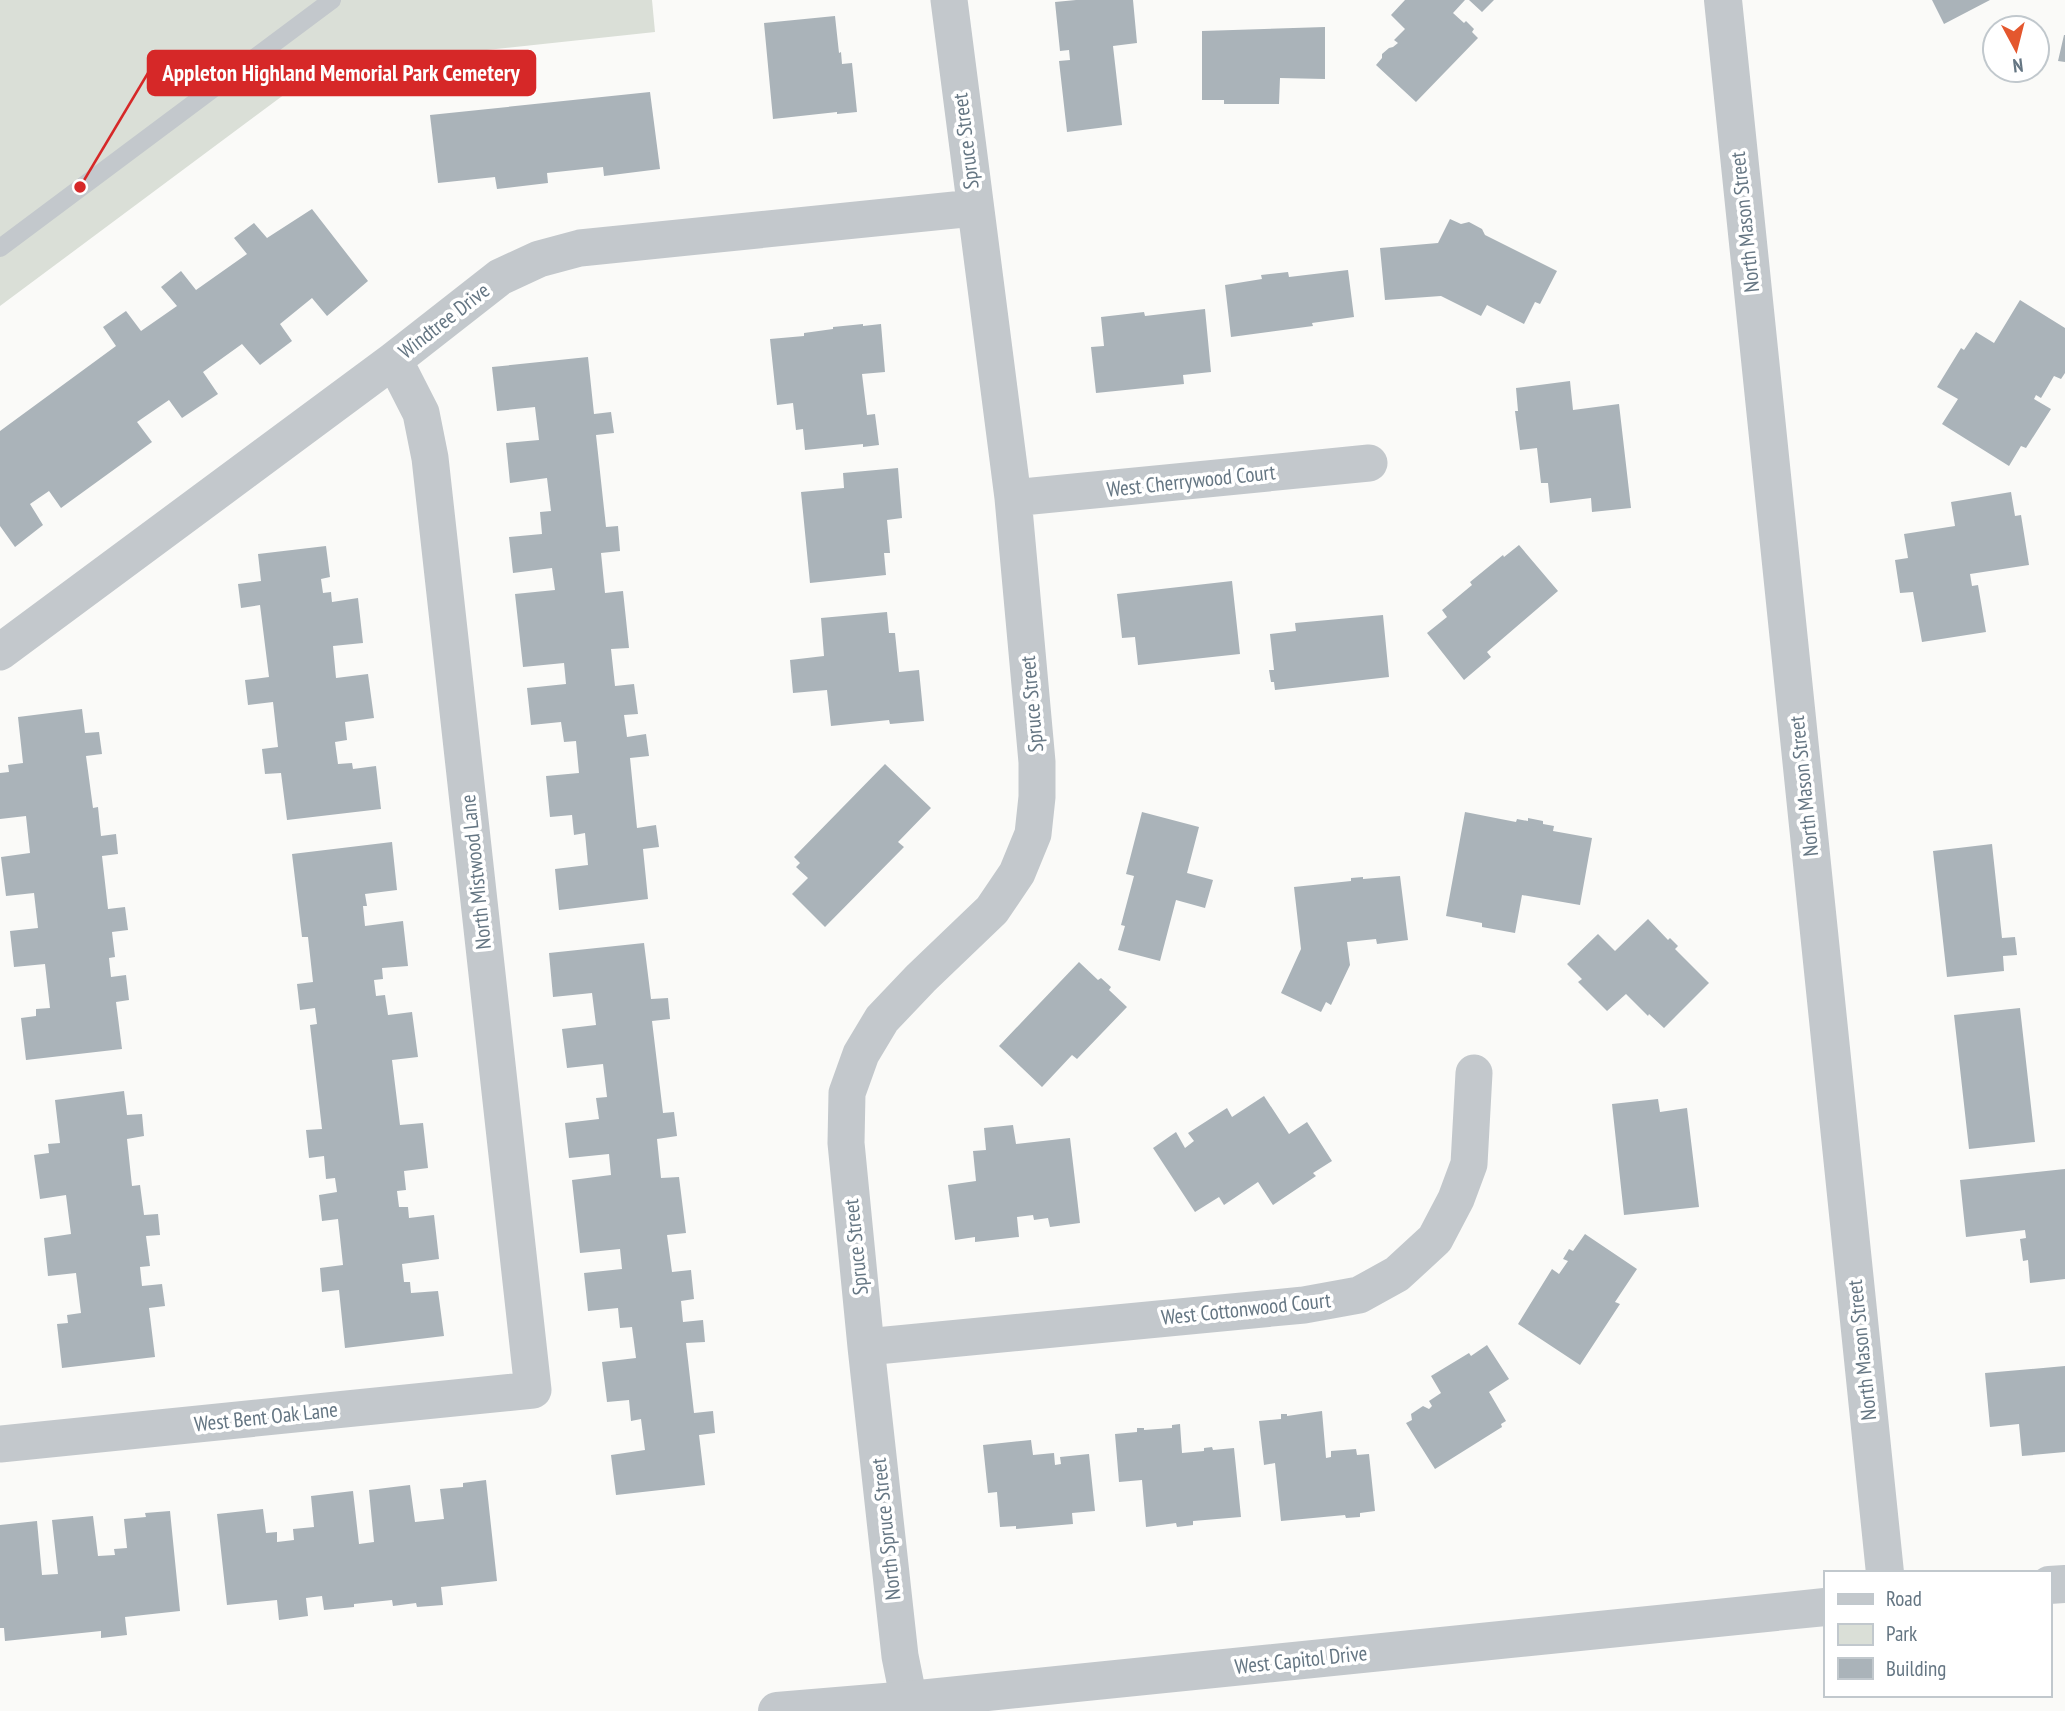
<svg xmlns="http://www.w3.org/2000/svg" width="2065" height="1711" font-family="'PT Sans Narrow',sans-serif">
  <rect width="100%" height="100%" fill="#fafaf8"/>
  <path fill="#dadfd7" d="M0,0h652l3,32 -335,36 -320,238z"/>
  <path fill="#aab3b9" d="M1076,0h57l4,43 -24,3 9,79 -55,7 -8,-71 11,-1 -1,-10 -9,1 -5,-49z
    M1405,0h60l-12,13 11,10 2,-2 8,8 -2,3 6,6 -62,64 -40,-37 6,-7v-4l7,-6 4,-1 5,-4 -4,-3 11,-11 -14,-14z
    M1469,0h25l-12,12z
    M1932,0h58l-46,24z
    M835,16l4,37 2,-1 1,12 10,-1 5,49 -20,2v-2l-64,7 -9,-96z
    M1325,27v52l-45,-1 -1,26h-55v-4h-22v-69z
    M2064,35h1v27l-7,-1z
    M650,92l10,77 -56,7 -1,-9 -56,6 1,10 -51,6 -2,-12 -57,6 -8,-68z
    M312,209l56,72 -41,35 -15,-18 -32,26 12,17 -32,24 -18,-21 -39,28 15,22 -36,24 -13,-18 -32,22 15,20 -91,66 -12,-17 -19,13 13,21 -28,22 -15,-21v-95l116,-85 -13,-19 23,-16 15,20 36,-25 -16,-19 20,-16 15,19 51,-36 -13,-16 20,-15 13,15z
    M1450,219l11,5 8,-2 13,7 3,6 72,36 -17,33 -5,-2 -11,22 -37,-19 -6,11 -40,-20 -56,4 -5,-52 58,-5z
    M1348,270l6,47 -42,6 1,3 -82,11 -6,-52 37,-6 -1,-4 27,-3 1,5z
    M2020,300l45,28v45l-4,6 -7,-3 -13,22 -5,-3 -2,4 17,10 -25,39 -5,-2 -12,20 -67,-42 16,-25 -21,-12 24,-39 3,2 12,-18 18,11z
    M1205,309l6,63 -28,3 1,9 -88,9 -5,-46 13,-1 -3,-29 43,-5 1,4z
    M863,324v2l18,-2 4,48 -23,2 5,41 8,-1 4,31 -16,2v-3l-58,6 -2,-21 -7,1 -3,-27 -16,2 -7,-66 34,-3v-3l29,-4v-2z
    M588,357l6,57 17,-2 3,21 -18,2 10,92 12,-1 2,25 -19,2 4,40 18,-2 6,57 -18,1 4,37 19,-2 4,30 -14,1 3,22 19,-3 3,22 -19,2 7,70 19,-3 3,22 -16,2 5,50 -89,11 -4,-41 33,-4 -3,-32 -11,2 -2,-20 -22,2 -4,-41 33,-3 -3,-32 -12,1 -3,-20 -30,3 -4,-37 39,-4 -2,-21 -41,4 -8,-73 40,-4 -3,-22 -39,5 -4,-36 33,-3 -2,-22 11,-1 -4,-33 -37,5 -4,-40 33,-3 -4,-33 -38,4 -5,-44z
    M1570,381l3,29 46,-6 12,104 -39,4 -1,-14 -41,5 -2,-20h-7l-4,-35 -17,2 -5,-39h3l-2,-23z
    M898,468l4,50 -15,2 3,33h-6l2,22 -76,8 -9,-91 43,-4 -1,-15z
    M2011,492l4,24 6,-1 8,50 -59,9 2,12 6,-1 8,47 -64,10 -9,-50 -13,1 -5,-33 13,-2 -4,-24 51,-8 -4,-24z
    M1519,545l39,46 -71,61 4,5 -27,23 -37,-47 20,-16 -5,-7 30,-25 -2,-3 33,-27 1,2z
    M326,546l4,31 -9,2 2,14 8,-1 1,10 26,-4 5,45 -30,3 3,32 32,-4 6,44 -29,4 2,18 -12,2 3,22 14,-1 1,6 23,-3 5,43 -94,11 -6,-47 -16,1 -3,-25 16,-2 -5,-45 -25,3 -3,-25 24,-3 -9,-72 -19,3 -3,-24 23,-3 -3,-27z
    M1232,581l8,73 -102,11 -3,-28 -13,1 -5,-44z
    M887,612l2,21h6l4,39 20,-2 5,51 -34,3 -1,-4 -58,6 -4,-36 -34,3 -3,-33 34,-4 -3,-38z
    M1383,615l6,62 -114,13 -1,-8h-3l-2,-12h5l-4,-36 26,-3 -1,-8z
    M82,709l3,24 14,-1 3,22 -16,2 7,52 5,-1 3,29 15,-2 2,20 -16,2 6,53 17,-2 3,23 -16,2 3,25 -6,1 2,19 15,-2 3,25 -13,2 6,47 -96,11 -5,-42 15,-2v-7l14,-1 -5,-44 -31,3 -4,-36 28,-3 -4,-35 -28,3 -5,-39 29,-4 -4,-37 -26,3v-46l9,-1 -1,-7 15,-2 -5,-46z
    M885,764l46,44 -33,34 6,5 -79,80 -33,-33 16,-16 -12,-11 4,-4 -6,-6z
    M1142,812l57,15 -12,46 26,7 -8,28 -29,-8 -16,61 -42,-11 7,-24 -4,-1 13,-49 -8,-2z
    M1465,812l51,10 1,-3 11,2v-3l15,3v3l11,2 -1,5 39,7 -12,67 -58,-10 -7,38 -33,-6v-4l-36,-7z
    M392,842l5,48 -32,4 2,12h-4l2,20 38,-5 5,45 -26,2 1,11 -9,1 2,16 9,-1 3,20 24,-3 6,45 -26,3 8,65 23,-2 5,45 -24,3 2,19 -9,1 2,16h9l1,11 25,-3 5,44 -37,5 2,18h6l1,11 27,-2 6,45 -99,12 -6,-58 -17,2 -2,-24 23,-3 -5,-46 -16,2 -3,-26 18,-3 -2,-14 -9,1 -2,-23 -15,2 -3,-28 16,-1 -12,-104 7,-1 -2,-16 -15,2 -3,-26 16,-2 -5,-45h-6l-10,-83z
    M1992,844l10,94 13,-1 2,18 -14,1 1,15 -57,6 -14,-126z
    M1400,876l8,64 -31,4 -1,-5 -29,3 3,23 -19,40 -5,-3 -5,10 -40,-19 20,-44 -7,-62 57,-6v-3l12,-1v2z
    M1648,919l20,21 2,-2 8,8 -3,3 34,34 -45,45 -15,-14 -1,2 -22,-22 -19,17 -29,-29 4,-3 -15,-15 31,-30 17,17z
    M644,943l7,56 17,-1 2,21 -18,2 11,92 11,-1 3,24 -20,3 4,39 18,-1 7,56 -19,2 5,37 19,-2 3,29 -13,2 2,21 20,-2 2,22 -19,1 8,70 19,-2 2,22 -16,2 6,50 -89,10 -5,-40 34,-5 -4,-31 -10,2 -2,-21 -22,2 -5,-40 34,-4 -4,-31 -12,1 -2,-20 -30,3 -4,-38 38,-4 -2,-20 -40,4 -8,-73 39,-5 -2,-21 -40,4 -4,-35 34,-4 -3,-21 11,-1 -4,-33 -36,4 -5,-39 34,-4 -4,-32 -39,4 -4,-44z
    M1079,962l19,18 3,-2 10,9 -2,3 18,17 -50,52 -5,-4 -30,32 -43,-41z
    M2020,1008l15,134 -66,7 -15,-134z
    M124,1091l3,24 15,-1 2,22 -17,3 5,47 8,-1 4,30 14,-1 2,21 -14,1 4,30 -10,1 2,19 20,-2 3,22 -16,2 6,49 -93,11 -5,-44 11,-1 -1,-8 14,-2 -5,-40 -28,3 -4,-38 27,-4 -5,-39 -26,4 -6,-44 15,-2 -1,-9 12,-1 -5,-43z
    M1264,1096l25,38 18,-12 25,39 -19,12 3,3 -43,29 -15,-23 -34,23 -5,-8 -24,15 -42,-64 23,-16 9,16 9,-7 -6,-8 39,-25 5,9z
    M1658,1099l2,13 27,-4 12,99 -75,8 -12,-111z
    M1013,1125l3,19 54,-6 10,85 -30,4 -2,-9 -14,2 -1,-5 -16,2 2,20 -44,5v-5l-20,3 -7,-55 28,-4 -3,-30 13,-1 -2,-22z
    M2065,1169v110l-35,4 -2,-23 -5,1 -3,-22 6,-1 -1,-8 -59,7 -6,-57z
    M1585,1234l52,35 -22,33 5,2 -40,61 -62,-41 34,-55 7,5 9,-13 -5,-2 6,-10 4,2z
    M1487,1345l22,34 -20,13 17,29 -5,3 1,3 -67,42 -29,-46 6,-3 -1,-6 12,-8 6,3 3,-3 -3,-5 12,-8 -10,-17 38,-23 2,3z
    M2065,1366v86l-43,4 -3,-32 -29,3 -5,-54z
    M1322,1411l4,47 5,-1v-6l25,-2 1,6 12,-1 6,57 -15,2v4l-14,1 -1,-3 -64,6 -6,-58 -11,2 -5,-44 22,-2v-5h6v2z
    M1180,1424l2,29 22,-2v-3l8,-1 1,3 21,-2 7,69 -48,4v4l-16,2 -1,-4 -30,4 -4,-47 -23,2 -4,-48 22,-2v-4h7v2l28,-2v-3z
    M1031,1440l2,15 21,-2 1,12 6,-1 -1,-7 29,-3 6,57 -23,2 1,11 -57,5v-3l-16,1 -3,-35 -9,1 -5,-48z
    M486,1480l11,101 -56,6 2,18 -26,2 -1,-4 -23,3 -1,-6 -38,4v3l-30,3 -2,-14 -16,2 2,18 -29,4 -2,-20 -50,5 -10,-91 46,-5 3,24 11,-1v10l17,-2 -1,-11 21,-2 -3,-31 42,-5 6,53 15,-2 -5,-52 41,-5 5,37 29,-3 -4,-30 23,-2v-4z
    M170,1511l10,100 -55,6 2,18 -26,3v-7l-96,10 -1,-13h-4v-103l37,-4 5,54 16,-1 -6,-54 41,-4 5,40 17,-1 -1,-6 13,-1 -3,-29 22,-2 -1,-4z"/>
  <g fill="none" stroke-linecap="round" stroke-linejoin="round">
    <path stroke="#c3c8cc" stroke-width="18" d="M0,248l332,-248"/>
    <path stroke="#c3c8cc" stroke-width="37" d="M1013,498l356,-35
      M0,652l394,-292 106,-83 39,-18 41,-11 394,-40
      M866,1347l438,-42 55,-10 38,-21 38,-35 21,-40 13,-35 5,-91
      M0,1444l533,-54 -103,-932 -9,-45 -27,-53
      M911,1711l-11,-55 -34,-309 -20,-204 1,-50 14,-39 21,-35 39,-41 71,-68 25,-37 16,-39 4,-37v-35l-24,-264 -64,-498"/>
    <path stroke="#c3c8cc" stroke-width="38" d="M1723,0l162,1573
      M2049,1585l16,-1
      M777,1711l132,-11 916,-93"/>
  </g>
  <g text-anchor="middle" stroke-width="7" stroke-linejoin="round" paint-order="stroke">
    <g font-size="21" fill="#657683" stroke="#fff">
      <text transform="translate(966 141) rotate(-97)" y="7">Spruce Street</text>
      <text transform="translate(1745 222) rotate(-96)" y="7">North Mason Street</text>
      <text transform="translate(444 321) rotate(-38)" y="7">Windtree Drive</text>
      <text transform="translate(1191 481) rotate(-6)" y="7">West Cherrywood Court</text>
      <text transform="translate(1032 704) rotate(-95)" y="7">Spruce Street</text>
      <text transform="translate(1804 786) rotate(-96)" y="7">North Mason Street</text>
      <text transform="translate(476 872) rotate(-96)" y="7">North Mistwood Lane</text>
      <text transform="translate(856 1247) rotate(-96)" y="7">Spruce Street</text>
      <text transform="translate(1246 1309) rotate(-6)" y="7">West Cottonwood Court</text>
      <text transform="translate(1862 1350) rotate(-96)" y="7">North Mason Street</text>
      <text transform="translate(266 1417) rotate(-6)" y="7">West Bent Oak Lane</text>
      <text transform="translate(886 1529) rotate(-96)" y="7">North Spruce Street</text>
      <text transform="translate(1301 1660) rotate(-6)" y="7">West Capitol Drive</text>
    </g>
  </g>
  <path fill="none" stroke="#d62828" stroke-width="2.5" d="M80 187L148 73"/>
  <circle fill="#d62828" stroke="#fff" stroke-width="2.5" cx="80" cy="187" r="7"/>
  <rect fill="#d62828" stroke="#d62828" stroke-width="2.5" x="148" y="51" width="387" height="44" rx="7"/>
  <g font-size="23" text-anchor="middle" font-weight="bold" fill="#fff">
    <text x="341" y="81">Appleton Highland Memorial Park Cemetery</text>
  </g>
  <rect x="1824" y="1571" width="228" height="126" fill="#ffffff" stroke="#c1c8cd" stroke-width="2"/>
  <rect x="1838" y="1594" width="35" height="10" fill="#c3c8cc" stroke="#c1c8cd" stroke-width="2"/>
  <text x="1886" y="1606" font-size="21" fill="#657683">Road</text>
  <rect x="1838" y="1624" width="35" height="21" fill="#dadfd7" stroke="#c1c8cd" stroke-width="2"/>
  <text x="1886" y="1641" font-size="21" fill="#657683">Park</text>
  <rect x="1838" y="1658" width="35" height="21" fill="#aab3b9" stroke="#c1c8cd" stroke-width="2"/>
  <text x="1886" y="1676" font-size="21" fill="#657683">Building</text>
  <g transform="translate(2016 49) rotate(173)"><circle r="33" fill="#ffffff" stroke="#c1c8cd" stroke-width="2"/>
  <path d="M0-5L12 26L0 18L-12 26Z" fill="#e4572e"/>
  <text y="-10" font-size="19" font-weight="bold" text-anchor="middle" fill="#657683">N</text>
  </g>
</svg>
